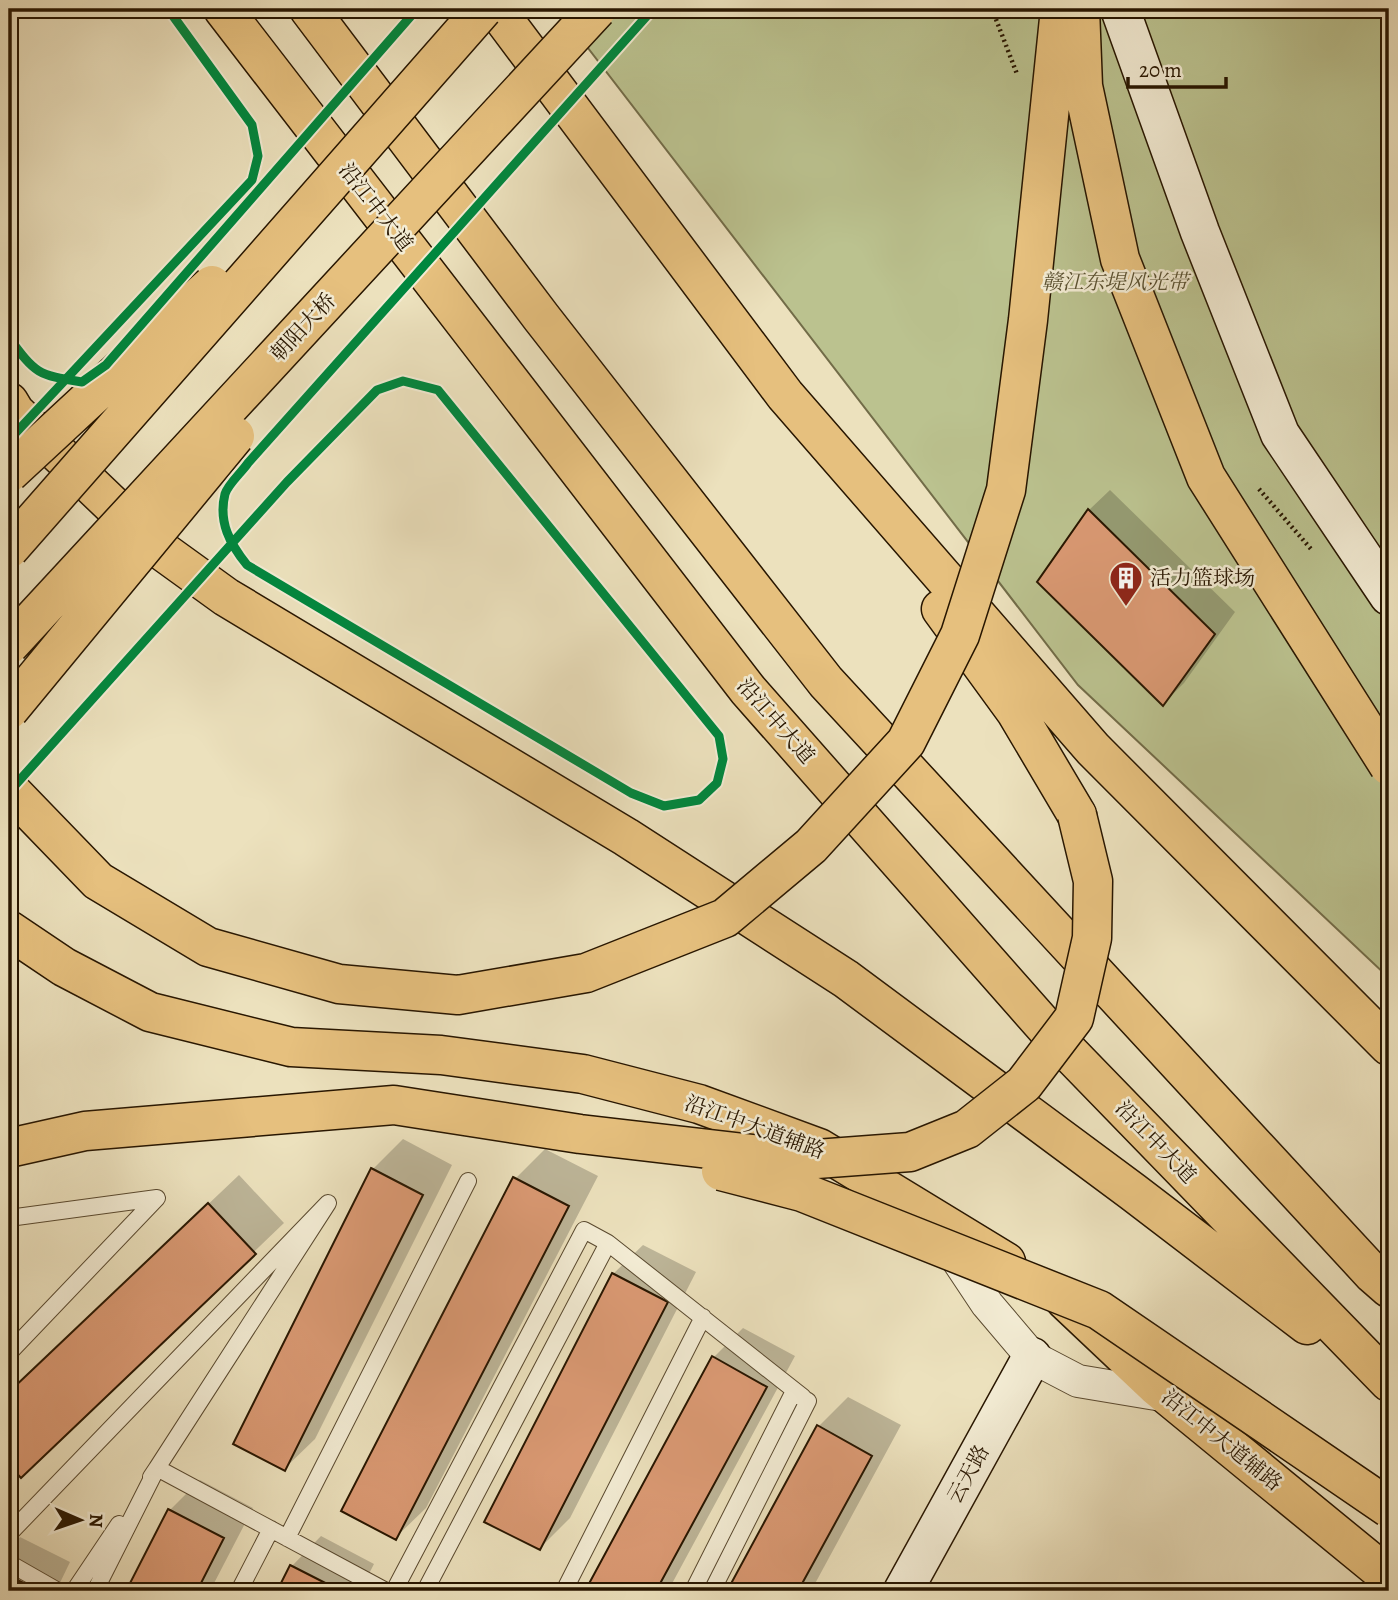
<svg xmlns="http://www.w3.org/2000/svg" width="1398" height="1600" font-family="Alegreya,'Noto Serif SC',serif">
  <rect width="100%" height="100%" fill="#ece1bd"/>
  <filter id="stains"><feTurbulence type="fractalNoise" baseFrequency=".00286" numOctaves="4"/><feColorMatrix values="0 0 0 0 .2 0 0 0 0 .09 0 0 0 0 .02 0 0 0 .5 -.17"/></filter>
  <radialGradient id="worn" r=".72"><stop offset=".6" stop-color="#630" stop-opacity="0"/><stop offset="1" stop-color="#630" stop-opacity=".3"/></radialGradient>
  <path fill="#bbc28f" stroke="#726c48" stroke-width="2" d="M558,9h831v969l-311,-293z"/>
  <path fill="#0003" d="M1110,490l125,122 -51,71 -21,21 -74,-194z
    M403,1139l49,26 -137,274 -30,29 88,-299z
    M545,1149l53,27 -172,332 -30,29 119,-358z
    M239,1175l45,48 -263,252 -12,-12v-70z
    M643,1245l53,27 -126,246 -30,30 73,-274z
    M743,1328l52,28 -127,235h-81l126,-233z
    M848,1397l53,28 -90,166h-82l90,-165z
    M200,1480l53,28 -43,83h-82l42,-81z
    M321,1536l53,28 -14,27h-81l13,-25z
    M20,1537l50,25 -14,29h-47v-42z"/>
  <path fill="#da9973" stroke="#281600" stroke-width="2" d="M1088,509l127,125 -52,72 -126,-124z
    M371,1168l52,27 -138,276 -52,-27z
    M513,1177l56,29 -173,334 -55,-29z
    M208,1203l48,51 -235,224 -12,-13v-73z
    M612,1273l56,29 -128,248 -56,-28z
    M712,1356l55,31 -111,204h-71z
    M817,1425l55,31 -74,135h-71z
    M168,1509l56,29 -27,53h-71z
    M290,1565l51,26h-64z
    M9,1576l31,15h-31z"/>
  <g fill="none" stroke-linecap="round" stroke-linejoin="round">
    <defs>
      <path id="lane" d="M9,1218l148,-20 -148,155
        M608,1243l195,154
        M151,1477l6,-9 229,123
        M9,1534l319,-331 -171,265 -62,123
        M287,1538l181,-357
        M9,1563l49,28
        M74,1591l45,-67
        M239,1591l32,-62
        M394,1591l190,-361 24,13 -183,348
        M564,1591l139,-274
        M693,1591l100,-198 15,8 -96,190"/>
      <path id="street" d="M947,1244l40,60 45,53 46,24 90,15"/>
      <path id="secondary" d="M1120,9l80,223 80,202 109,162
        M903,1591l129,-234"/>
      <path id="primary" d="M9,930l55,37 86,45 141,35 150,8 142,19 116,30 120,44 187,114
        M1065,1300l91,86 233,191"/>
      <path id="highway" d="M223,9l525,681 306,347 335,345
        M309,9l232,308 285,365 547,592 16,14
        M496,9l289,386 308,354 296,297
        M9,402l6,10 139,133 72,52 400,240 220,142 287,213 174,133
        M941,609l75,103 61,103"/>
    </defs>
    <use href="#lane" stroke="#59492f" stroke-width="18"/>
    <use href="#street" stroke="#59492f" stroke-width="34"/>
    <use href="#secondary" stroke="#281600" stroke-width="41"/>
    <use href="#primary" stroke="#281600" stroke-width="41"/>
    <use href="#highway" stroke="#281600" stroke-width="41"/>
    <path stroke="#281600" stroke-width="4.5" stroke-dasharray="2 3.5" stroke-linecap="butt" d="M992,9l25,65
      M1259,489l52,60"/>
    <use href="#lane" stroke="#f3ecd4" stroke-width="16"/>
    <use href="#street" stroke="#f3ecd4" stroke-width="32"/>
    <use href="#secondary" stroke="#f3ecd4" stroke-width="38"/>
    <use href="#primary" stroke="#e6c07e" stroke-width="38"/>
    <use href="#highway" stroke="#e6c07e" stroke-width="38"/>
    <defs>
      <path id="highway-bridge" d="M1080,9l3,77 37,173 86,218 183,289
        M9,473l203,-188
        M9,549l474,-540
        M9,645l588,-636
        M9,710l226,-274
        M9,789l89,92 110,66 131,37 119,11 128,-22 139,-55 86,-72 95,-104 54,-107 46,-145 22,-170 32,-311
        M9,1148l76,-17 309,-26 186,29 223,26 107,-8 57,-23 57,-45 50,-66 18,-80 1,-57 -16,-66
        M721,1171l81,21 297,118 290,198"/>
    </defs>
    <use href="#highway-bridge" stroke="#281600" stroke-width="41" stroke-linecap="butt"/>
    <use href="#highway-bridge" stroke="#e6c07e" stroke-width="38"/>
    <defs>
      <path id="cycleway" d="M9,338c27,36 28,37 73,44l24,-17 311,-356
        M9,440l243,-260 6,-24 -6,-31 -84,-116
        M9,792l278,-310 90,-92 26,-9 35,9 281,346 4,23 -6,24 -18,17 -35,6 -33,-13 -384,-228c-17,-21 -29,-43 -22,-71 3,-10 17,-22 23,-31l405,-454"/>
    </defs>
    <use href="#cycleway" stroke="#f3ecd4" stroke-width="13"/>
    <use href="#cycleway" stroke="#00873e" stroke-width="9"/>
  </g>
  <defs>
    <symbol id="building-pin" viewBox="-11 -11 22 30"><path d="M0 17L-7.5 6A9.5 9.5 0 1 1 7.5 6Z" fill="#8f2418" stroke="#f3ecd4"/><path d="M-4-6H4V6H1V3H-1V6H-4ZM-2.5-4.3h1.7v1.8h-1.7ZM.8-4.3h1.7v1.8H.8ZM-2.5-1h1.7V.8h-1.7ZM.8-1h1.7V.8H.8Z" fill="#fff"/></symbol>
  </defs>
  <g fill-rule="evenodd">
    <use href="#building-pin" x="1107" y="559" width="38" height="52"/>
  </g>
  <g text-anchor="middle" stroke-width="5" stroke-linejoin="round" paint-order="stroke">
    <g font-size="21" fill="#281600" stroke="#f3ecd4">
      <text transform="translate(376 207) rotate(52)" y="7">沿江中大道</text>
      <text transform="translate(303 327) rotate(-47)" y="7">朝阳大桥</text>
      <text transform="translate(776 721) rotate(49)" y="7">沿江中大道</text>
      <text transform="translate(755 1127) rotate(20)" y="7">沿江中大道辅路</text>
      <text transform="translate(1156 1142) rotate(46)" y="7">沿江中大道</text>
      <text transform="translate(1222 1440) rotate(39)" y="7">沿江中大道辅路</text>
      <text transform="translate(968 1474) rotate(-61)" y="7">云天路</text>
    </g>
    <g font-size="21" font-style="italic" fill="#5b5232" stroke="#f3ecd4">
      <text x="1115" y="289">赣江东堤风光带</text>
    </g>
    <g font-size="21" fill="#281600" stroke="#f3ecd4" text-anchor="start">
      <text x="1150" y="585">活力篮球场</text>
    </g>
  </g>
  <rect width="1398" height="1600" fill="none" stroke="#ece1bd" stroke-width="35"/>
  <rect x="10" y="10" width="1377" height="1579" fill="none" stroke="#281600" stroke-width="3.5"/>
  <rect x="18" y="18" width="1363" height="1565" fill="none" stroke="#281600" stroke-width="2"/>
  <g transform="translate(80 1520) rotate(92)" stroke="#f3ecd4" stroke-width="5" paint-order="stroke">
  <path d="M0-5L12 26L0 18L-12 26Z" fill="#281600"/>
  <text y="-10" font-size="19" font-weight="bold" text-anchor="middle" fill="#281600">N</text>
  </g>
  <path d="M1128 77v10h98v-10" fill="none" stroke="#281600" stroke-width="3.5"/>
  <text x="1139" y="77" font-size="21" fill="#281600" stroke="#f3ecd4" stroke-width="5" paint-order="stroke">20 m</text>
  <rect width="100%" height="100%" filter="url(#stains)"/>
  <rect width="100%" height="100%" fill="url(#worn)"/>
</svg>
